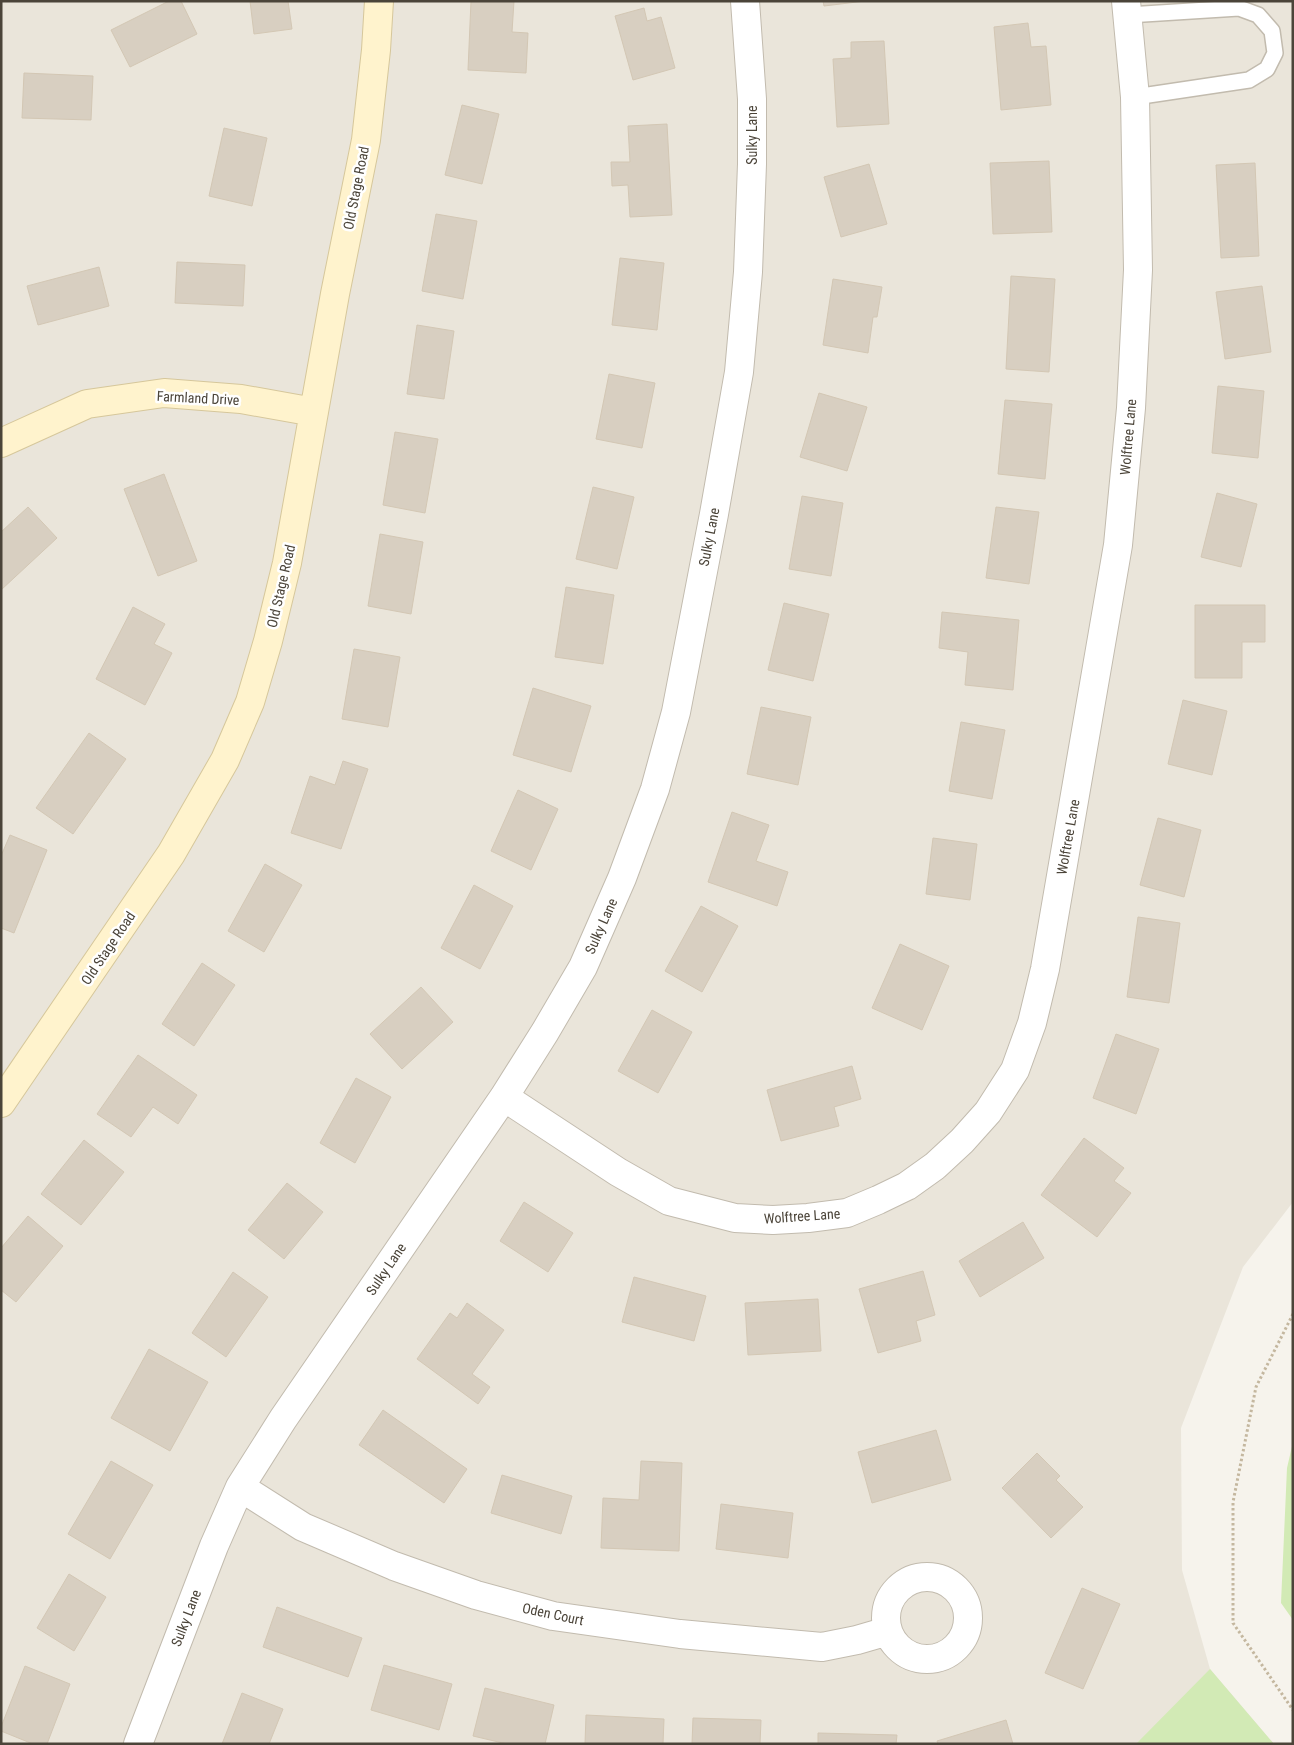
<svg xmlns="http://www.w3.org/2000/svg" width="1294" height="1745" font-family="'Roboto Condensed',sans-serif">
  <rect width="100%" height="100%" fill="#f6f3ec"/>
  <path fill="#eae5da" d="M1,1h1292v1201l-50,65 -62,161 1,142 28,99 64,75h-1273z"/>
  <path fill="#d2eab5" d="M1293,1442v178l-12,-17 6,-135z
    M1210,1669l64,75h-138z"/>
  <path fill="#d8cfc1" stroke="#d3c7b4" d="M169,1h12l16,33 -67,33 -19,-37z
    M250,1h38l4,28 -38,5z
    M471,1h43l-2,31 16,1 -2,40 -58,-3z
    M823,1h42l-41,5z
    M644,8l3,13 14,-4 14,51 -42,12 -18,-64z
    M1028,23l3,24 15,-1 5,59 -50,5 -7,-83z
    M884,41l5,83 -52,3 -4,-68 18,-1v-16z
    M24,73l69,3 -2,44 -69,-2z
    M462,105l37,9 -17,70 -37,-9z
    M667,124l5,91 -42,2 -2,-32 -16,1 -1,-24h19l-2,-36z
    M224,128l43,10 -15,68 -43,-10z
    M1049,161l3,71 -59,2 -3,-71z
    M1255,163l4,93 -38,2 -5,-93z
    M869,164l18,60 -46,13 -17,-60z
    M436,214l41,7 -14,78 -41,-8z
    M620,258l44,5 -7,67 -45,-5z
    M177,262l68,3 -2,41 -68,-3z
    M99,267l10,39 -71,19 -11,-39z
    M1011,276l44,3 -6,93 -43,-3z
    M833,279l49,8 -5,30h-4l-5,36 -45,-8z
    M1262,286l9,66 -46,7 -9,-67z
    M417,325l37,6 -10,68 -37,-5z
    M609,374l46,9 -13,65 -46,-9z
    M1218,386l46,5 -6,67 -46,-5z
    M819,393l48,14 -20,64 -47,-14z
    M1005,400l47,4 -7,75 -47,-5z
    M395,432l43,7 -13,74 -42,-8z
    M164,474l33,87 -39,15 -34,-87z
    M593,487l41,10 -17,72 -41,-10z
    M1217,493l40,11 -16,63 -40,-10z
    M802,496l41,7 -12,73 -42,-7z
    M28,507l29,31 -56,52v-58z
    M996,507l43,5 -10,72 -43,-6z
    M380,534l43,8 -12,72 -43,-8z
    M566,587l48,8 -11,69 -48,-7z
    M784,603l45,11 -16,67 -45,-11z
    M1195,605h70v37h-23v36h-47z
    M133,607l32,17 -11,20 18,9 -27,52 -49,-26z
    M942,612l77,8 -6,70 -48,-5 3,-33 -29,-4z
    M354,649l46,8 -12,70 -46,-8z
    M533,688l58,18 -20,66 -58,-17z
    M1183,700l44,11 -15,64 -44,-11z
    M761,707l50,10 -13,68 -51,-11z
    M961,722l44,8 -13,69 -43,-8z
    M89,733l37,26 -53,75 -37,-26z
    M343,761l25,8 -27,80 -50,-16 19,-57 25,9z
    M518,790l40,19 -27,61 -40,-19z
    M732,812l37,13 -13,36 32,11 -11,34 -69,-24z
    M1158,818l43,12 -17,67 -44,-12z
    M10,835l37,15 -33,83 -13,-5v-72z
    M933,838l44,6 -7,56 -44,-6z
    M265,864l37,21 -38,67 -36,-21z
    M474,885l39,21 -33,63 -39,-21z
    M701,906l37,20 -36,66 -37,-21z
    M1138,917l42,6 -11,80 -42,-6z
    M900,944l49,22 -27,64 -50,-22z
    M202,963l33,22 -41,61 -32,-22z
    M421,987l32,35 -51,47 -32,-35z
    M652,1010l40,22 -34,61 -40,-22z
    M1116,1034l43,15 -23,65 -43,-16z
    M138,1055l59,40 -19,29 -25,-17 -22,30 -34,-23z
    M852,1066l9,33 -27,8 5,19 -58,15 -14,-51z
    M356,1078l35,19 -36,66 -35,-20z
    M1084,1138l40,30 -10,13 17,12 -34,44 -56,-42z
    M84,1140l40,32 -43,53 -40,-31z
    M287,1183l36,29 -39,47 -36,-29z
    M524,1202l49,31 -25,39 -48,-31z
    M28,1216l35,30 -47,56 -15,-12v-42z
    M1023,1222l21,36 -64,39 -21,-36z
    M923,1271l12,44 -19,6 5,20 -43,12 -19,-64z
    M233,1272l35,25 -42,60 -34,-24z
    M634,1277l72,19 -12,45 -72,-19z
    M818,1299l3,52 -73,4 -3,-52z
    M467,1303l37,27 -32,44 18,13 -12,17 -61,-45 33,-46 7,5z
    M149,1349l59,33 -38,69 -59,-33z
    M383,1410l84,59 -23,34 -85,-58z
    M936,1430l15,50 -79,23 -14,-51z
    M1037,1453l23,23 -4,4 27,27 -32,31 -49,-50z
    M111,1461l42,24 -43,74 -42,-25z
    M641,1461l41,2 -3,88 -78,-3 2,-50 36,2z
    M502,1475l70,21 -11,38 -70,-21z
    M721,1504l72,9 -5,45 -72,-9z
    M69,1574l37,23 -32,54 -37,-23z
    M1082,1588l38,16 -37,85 -38,-16z
    M277,1607l85,31 -14,39 -85,-30z
    M384,1665l68,19 -13,46 -68,-20z
    M25,1666l45,18 -23,60h-14l-32,-13v-4z
    M485,1688l69,17 -9,39h-38l-34,-8z
    M242,1693l41,16 -14,35h-47z
    M586,1715l78,4 -1,25h-78z
    M693,1718l68,2 -1,24h-68z
    M1006,1720l7,24h-75l-1,-3z
    M818,1733l79,2 -1,9h-78z"/>
  <g fill="none" stroke-linecap="round" stroke-linejoin="round">
    <defs>
      <path id="lane" d="M1128,15l111,-7 19,7 14,16 3,22 -8,16 -18,11 -114,17"/>
      <path id="street" d="M504,1097l114,75 51,29 66,17 38,2 35,-2 39,-5 31,-13 29,-14 28,-20 27,-25 26,-29 27,-42 17,-47 13,-54 73,-424 13,-137 7,-138 -3,-173 -9,-96
        M240,1487l63,40 91,39 82,29 77,21 127,18 142,13 35,-7 31,-9
        M886 1618a41 41 0 1 1 82 0a41 41 0 1 1-82 0Z
        M138,1744l76,-198 26,-59 43,-68 221,-322 41,-65 38,-65 39,-89 33,-89 21,-77 38,-198 25,-142 9,-100 4,-108v-65l-7,-98"/>
      <path id="secondary" d="M1,443l86,-39 77,-11 77,6 73,13
        M1,1103l170,-249 54,-94 25,-58 18,-61 19,-78 48,-269 31,-154 10,-90 3,-49"/>
    </defs>
    <use href="#lane" stroke="#c2bbae" stroke-width="18"/>
    <use href="#street" stroke="#c2bbae" stroke-width="30"/>
    <use href="#secondary" stroke="#d6c79b" stroke-width="30"/>
    <path stroke="#c4b79f" stroke-width="3" stroke-dasharray="2.5 2.5" stroke-linecap="butt" d="M1293,1314l-37,73 -23,115v121l60,87"/>
    <use href="#lane" stroke="#fff" stroke-width="15"/>
    <use href="#street" stroke="#fff" stroke-width="28"/>
    <use href="#secondary" stroke="#fff3cd" stroke-width="28"/>
  </g>
  <g text-anchor="middle" stroke-width="5" stroke-linejoin="round" paint-order="stroke">
    <g font-size="14" fill="#4b4439" stroke="#fff">
      <text transform="translate(752 135) rotate(-90)" y="5">Sulky Lane</text>
      <text transform="translate(356 188) rotate(-79)" y="5">Old Stage Road</text>
      <text transform="translate(198 398) rotate(3)" y="5">Farmland Drive</text>
      <text transform="translate(1128 437) rotate(-85)" y="5">Wolftree Lane</text>
      <text transform="translate(709 537) rotate(-79)" y="5">Sulky Lane</text>
      <text transform="translate(281 586) rotate(-77)" y="5">Old Stage Road</text>
      <text transform="translate(1068 837) rotate(-80)" y="5">Wolftree Lane</text>
      <text transform="translate(601 926) rotate(-66)" y="5">Sulky Lane</text>
      <text transform="translate(108 948) rotate(-56)" y="5">Old Stage Road</text>
      <text transform="translate(802 1216) rotate(-4)" y="5">Wolftree Lane</text>
      <text transform="translate(386 1269) rotate(-56)" y="5">Sulky Lane</text>
      <text transform="translate(553 1614) rotate(12)" y="5">Oden Court</text>
      <text transform="translate(186 1618) rotate(-69)" y="5">Sulky Lane</text>
    </g>
  </g>
  <rect width="1294" height="1745" fill="none" stroke="#4b4439" stroke-width="5"/>
</svg>
